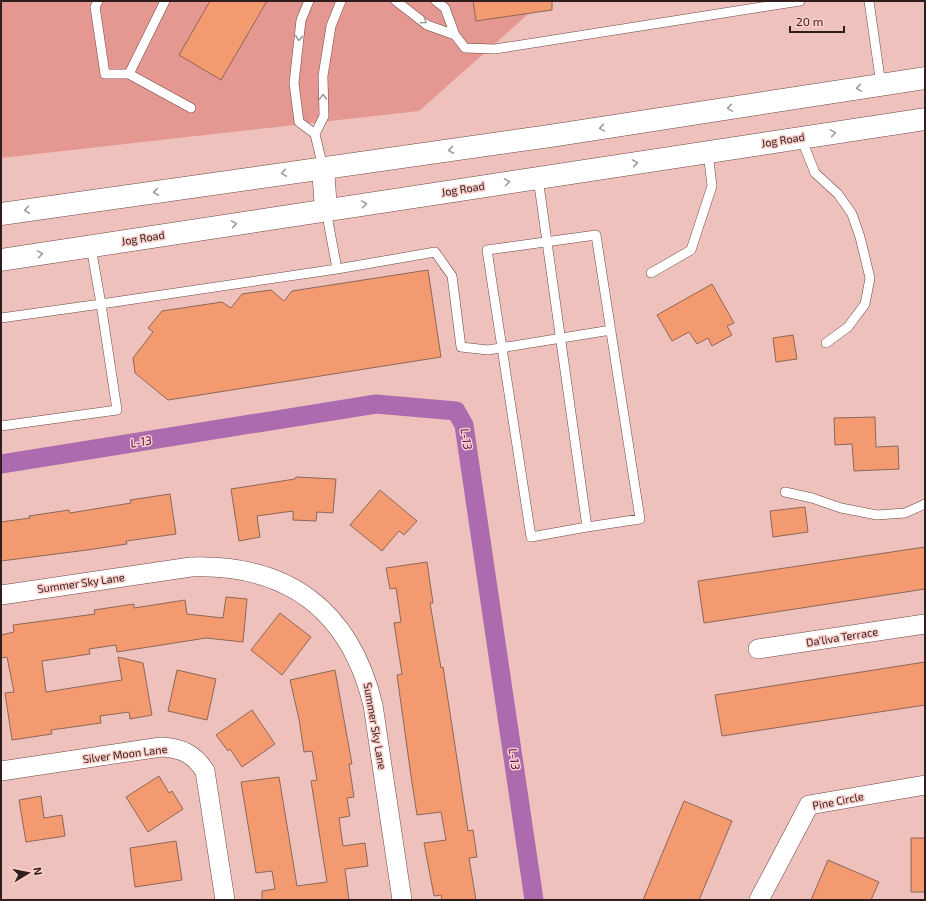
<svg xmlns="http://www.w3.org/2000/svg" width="926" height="901" font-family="'Exo 2',sans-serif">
  <rect width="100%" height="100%" fill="#eec1bc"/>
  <path fill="#e59891" d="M1,1h542l-124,110 -418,47z"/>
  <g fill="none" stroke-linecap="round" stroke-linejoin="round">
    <path stroke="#ac6baf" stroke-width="19" d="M1,464l375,-60 80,7 8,14 70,475"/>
  </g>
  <path fill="#f49a70" stroke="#8c6857" d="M210,1h57l-46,79 -42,-25z
    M473,1h79v9l-76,11z
    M428,270l13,87 -273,43 -33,-27 -2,-15 20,-26 -5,-4 14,-17 60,-9 9,6 11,-14 29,-4 13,11 8,-10z
    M712,284l22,39 -7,3 5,9 -20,11 -4,-8 -11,6 -8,-12 -17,9 -15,-26z
    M793,335l4,24 -21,3 -3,-24z
    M875,417l1,30 22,-1 1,23 -45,2 -2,-27 -17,1 -1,-27z
    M296,477l40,2 -3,34 -16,-1 -1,9 -23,-1v-9l-36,5 3,21 -21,4 -8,-52 64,-10z
    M380,490l37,31 -13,14 -5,-4 -17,20 -32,-26z
    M170,494l6,40 -50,7 1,3 -40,6 -86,11v-39l29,-4 -1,-2 40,-6 1,3 61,-10 -1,-3z
    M805,507l3,25 -35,5 -3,-26z
    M925,547v42l-221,34 -6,-42z
    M427,562l6,41h-3l11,65 2,-1 25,164 5,-1 4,27 -8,1 7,42h-34l-1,-5 -7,1 -10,-53 22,-3 -5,-28 -24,3 -6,-39 -14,-101 5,-1 -8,-51 7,-1 -5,-34 -6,1 -4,-21z
    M226,597l21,2 -4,43 -37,-4 -89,14 -1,-7 -27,4 1,5 -48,7 4,31 76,-12 -4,-23 25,6 9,52 -22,4 -1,-7 -29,4 1,7 -50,7 1,4 -40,6 -7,-47 9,-1 -7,-35 -6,1v-23l13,-3 -1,-7 82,-11 -1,-4 40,-6v4l51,-8 2,14 36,4z
    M280,613l31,24 -29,38 -31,-25z
    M925,662v43l-203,31 -7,-41z
    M177,670l39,9 -9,41 -39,-9z
    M335,670l17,94h-3l5,33 -7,1 3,18 -11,2 4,28 22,-3 3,23 -23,3 4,31h-87v-9l13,-2 -3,-18 -16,2 -15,-91 38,-5 18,109 30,-4 -16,-101 6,-1 -5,-29 -8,1 -5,-33 -9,-39z
    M252,710l23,34 -33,23 -12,-18 -2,2 -12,-16z
    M159,776l10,17 3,-2 11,18 -35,23 -22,-35z
    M41,796l3,22 18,-3 3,21 -39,6 -7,-42z
    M684,801l48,20 -33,79h-56z
    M911,838h14v54h-14z
    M176,841l6,39 -47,7 -5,-39z
    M828,860l51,22 -8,18h-60z"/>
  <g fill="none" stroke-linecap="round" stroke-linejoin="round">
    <defs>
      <path id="service" d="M98,1l-3,6 10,67h24l36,-73
        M309,1l-8,19 -7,63 5,39 16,12
        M396,1l31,24 28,10
        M436,1l9,7 10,27 10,13 30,1 305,-48
        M869,1l12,84
        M129,74l62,34
        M801,138l14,35 23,21 14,20 8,23 10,41 -5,26 -17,23 -22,16
        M323,168l-8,-34 9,-18 -1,-40 8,-50 10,-25
        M538,178c16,116 33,232 49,349l53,-8 -44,-284 -109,15 44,287 56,-10
        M326,210l11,59 98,-17 17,24 9,71 27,3 123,-20
        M91,247l10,57 236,-35
        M651,273l40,-23 21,-64 -4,-34
        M1,318l100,-14 16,106 -116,16
        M785,492l27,6 29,10 36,7 28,-2 20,-9"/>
      <path id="minor" d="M1,595l190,-28c97,-3 159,43 182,138l29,195
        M758,649l167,-25
        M1,771l160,-24c21,1 33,7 44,24l20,129
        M759,900l50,-95 116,-20"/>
      <path id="secondary" d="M323,168l3,42
        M1,214l549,-78 375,-58
        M1,260l924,-141"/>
    </defs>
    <use href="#service" stroke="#6d4744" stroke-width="10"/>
    <use href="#minor" stroke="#6d4744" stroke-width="20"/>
    <use href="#secondary" stroke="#6d4744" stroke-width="23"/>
    <use href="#service" stroke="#fff" stroke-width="9"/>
    <use href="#minor" stroke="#fff" stroke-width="19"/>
    <use href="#secondary" stroke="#fff" stroke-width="22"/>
  </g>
  <defs><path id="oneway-chevron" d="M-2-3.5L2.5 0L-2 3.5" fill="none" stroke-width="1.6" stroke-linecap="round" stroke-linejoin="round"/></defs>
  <g stroke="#a19a99">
    <use href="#oneway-chevron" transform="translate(424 21) rotate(35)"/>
    <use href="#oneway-chevron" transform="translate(299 38) rotate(96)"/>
    <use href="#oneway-chevron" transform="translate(859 88) rotate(171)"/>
    <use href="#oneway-chevron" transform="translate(323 97) rotate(-92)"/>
    <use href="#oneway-chevron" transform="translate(730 108) rotate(171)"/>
    <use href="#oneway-chevron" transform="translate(602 128) rotate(171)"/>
    <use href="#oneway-chevron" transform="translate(833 133) rotate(-9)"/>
    <use href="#oneway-chevron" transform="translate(451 150) rotate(172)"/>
    <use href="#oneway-chevron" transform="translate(635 163) rotate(-9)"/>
    <use href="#oneway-chevron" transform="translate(284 173) rotate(172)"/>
    <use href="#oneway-chevron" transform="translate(507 182) rotate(-9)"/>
    <use href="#oneway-chevron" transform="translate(156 192) rotate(172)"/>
    <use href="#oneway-chevron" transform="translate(364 204) rotate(-9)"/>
    <use href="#oneway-chevron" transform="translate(27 210) rotate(172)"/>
    <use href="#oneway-chevron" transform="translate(234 224) rotate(-9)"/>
    <use href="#oneway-chevron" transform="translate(40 254) rotate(-9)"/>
  </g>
  <g text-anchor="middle" stroke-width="3" stroke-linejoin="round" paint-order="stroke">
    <g font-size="11" fill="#2f1e1d" stroke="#fccec9">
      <text transform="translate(783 140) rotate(-9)" y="4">Jog Road</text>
      <text transform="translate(463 189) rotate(-9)" y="4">Jog Road</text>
      <text transform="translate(143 238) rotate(-9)" y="4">Jog Road</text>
      <text transform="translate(81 583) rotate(-8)" y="4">Summer Sky Lane</text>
      <text transform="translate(842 637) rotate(-9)" y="4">Da'liva Terrace</text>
      <text transform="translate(375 726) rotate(80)" y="4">Summer Sky Lane</text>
      <text transform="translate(125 754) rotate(-7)" y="4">Silver Moon Lane</text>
      <text transform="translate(838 801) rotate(-11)" y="4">Pine Circle</text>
    </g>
    <g font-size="12" font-style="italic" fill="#4c0f50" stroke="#fccec9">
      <text transform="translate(466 439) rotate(80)" y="4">L-13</text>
      <text transform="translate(141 442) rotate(-9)" y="4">L-13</text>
      <text transform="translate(514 759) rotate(82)" y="4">L-13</text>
    </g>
  </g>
  <rect width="926" height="901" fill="none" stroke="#2f1e1d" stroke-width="4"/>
  <g transform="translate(28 873) rotate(80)" stroke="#fccec9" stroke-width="3" paint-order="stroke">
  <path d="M0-3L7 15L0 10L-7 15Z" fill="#2f1e1d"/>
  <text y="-6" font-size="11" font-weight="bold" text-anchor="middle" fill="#2f1e1d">N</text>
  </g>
  <path d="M790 26v6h54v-6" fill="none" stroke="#2f1e1d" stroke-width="2"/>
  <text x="796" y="26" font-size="12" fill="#2f1e1d" stroke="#fccec9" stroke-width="3" paint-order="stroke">20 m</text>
</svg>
